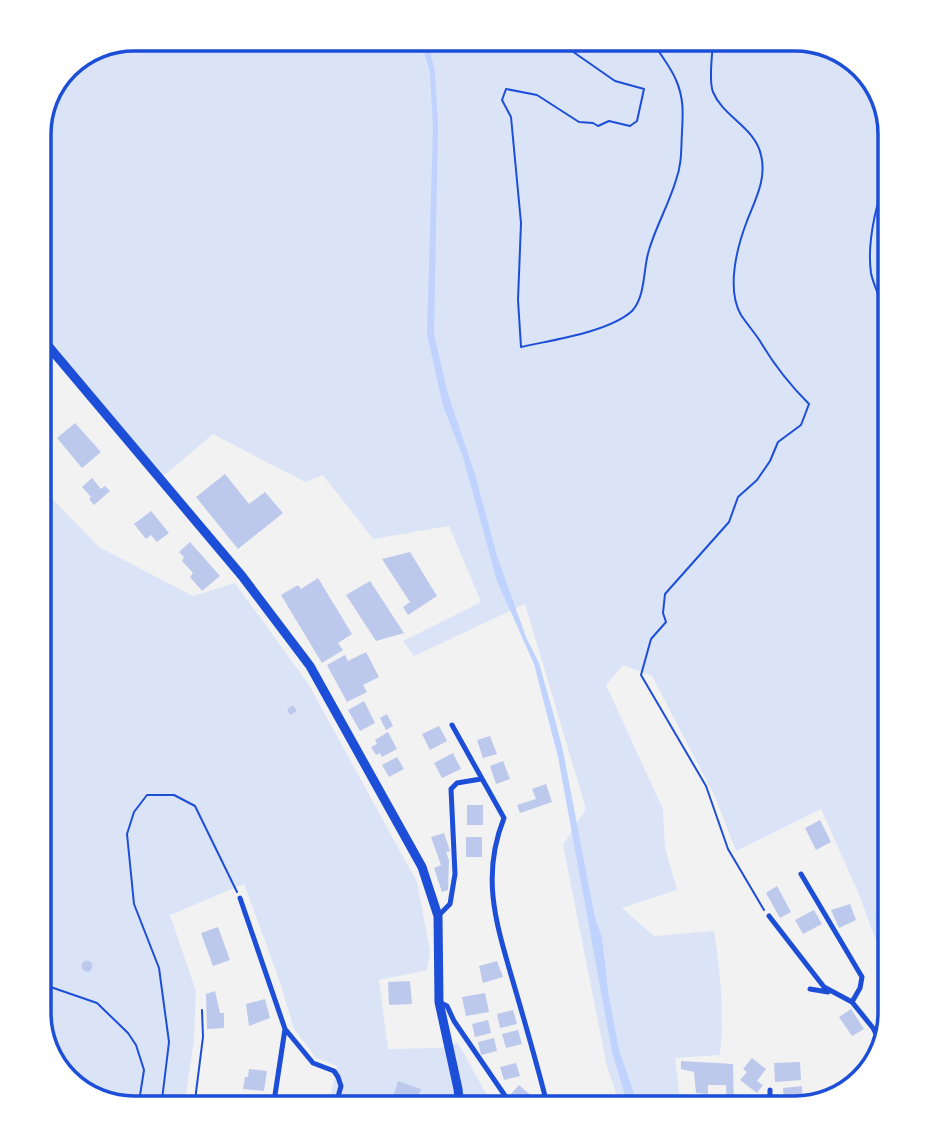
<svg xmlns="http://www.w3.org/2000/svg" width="929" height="1147" font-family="'Fira Sans Condensed',sans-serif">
  <rect width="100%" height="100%" fill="#f2f2f2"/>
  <path fill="#dbe4f7" d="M133,39h668l42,12 31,29 16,53v836l-3,1 -29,-78 -37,-83 -85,42 -21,-54 -63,-121 -29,-11 -17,20 57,124 2,39 12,42 -55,18 32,28 60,-5c7,42 10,82 6,124l-45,3 6,50h-60l-14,-41 -44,-222 23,-36 -61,-205 -111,52 -11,-15 78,-39 -32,-76 -76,13 -50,-64 -18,7 -92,-48 -53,45 -121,-144v-208l32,-65z
    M39,485l60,62 94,49 42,-13 74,102 108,197 13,69 -3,19 -48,10 9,69 52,-1 18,-5 36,65h-166l9,-42 -21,-8 -22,-29 -14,-47 -36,-98 -74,31 26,76 -2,49 -10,68h-51l-42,-9 -36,-32 -16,-53z"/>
  <path fill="#bfd3fe" d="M420,39h7l8,33 3,55 -4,207 14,60 27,80 22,82 29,81 13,26 15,53 9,35 32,167 7,19 6,54 11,59 20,58h-10l-17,-56 -54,-295 -24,-93 -37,-83 -34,-124 -20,-51 -16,-72 6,-207 -3,-55z"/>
  <path fill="#bdc9ec" d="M75,423l26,29 -19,16 -25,-30z
    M225,474l24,30 16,-12 18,21 -45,36 -42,-52z
    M92,478l9,11 4,-3 5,5 -16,14 -5,-6 2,-2 -9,-10z
    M151,511l18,22 -12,9 -6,-7 -5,4 -12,-15z
    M190,542l30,34 -18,15 -12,-14 3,-4 -11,-12 2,-4 -5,-5z
    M410,552l27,44 -29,19 -5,-8 7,-5 -28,-43z
    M318,578l34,56 -14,9 5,7 -21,13 -41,-68 17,-10 3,4z
    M370,581l34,52 -28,8 -30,-46z
    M366,652l13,25 -16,8 4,7 -20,10 -20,-37 18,-10 3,6z
    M364,701l11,22 -15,8 -12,-21z
    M293,705l4,6 -7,4 -3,-6z
    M387,714l6,12 -7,4 -6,-12z
    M439,726l8,15 -17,9 -8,-16z
    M388,732l9,17 -15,8 -2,-4 -4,2 -5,-8 6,-3 -2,-4z
    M490,736l7,18 -14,4 -6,-18z
    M453,753l8,16 -19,9 -8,-15z
    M397,757l7,12 -15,8 -7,-12z
    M503,761l7,18 -14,5 -6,-18z
    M546,784l6,18 -32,11 -3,-8 19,-6 -4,-10z
    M467,805h16v20h-16z
    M820,820l11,22 -15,8 -11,-22z
    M444,833l6,18 -4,1 3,8 -1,30 -6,2 -8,-24 7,-3 -10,-28z
    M466,837h16v20h-16z
    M777,886l14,26 -11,6 -14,-25z
    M850,904l6,16 -17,8 -8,-18z
    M814,910l8,14 -19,10 -8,-14z
    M218,927l12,33 -17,6 -12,-33z
    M81.5 966a5.5 5.5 0 1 1 11 0a5.5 5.5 0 1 1-11 0Z
    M497,961l6,16 -20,6 -4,-17z
    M410,981l2,23 -23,1 -1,-23z
    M215,991l5,22h4v15l-17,1 -1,-35z
    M485,993l4,19 -23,4 -4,-19z
    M265,999l5,19 -21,8 -3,-22z
    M851,1009l13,20 -12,7 -13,-19z
    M513,1010l4,14 -17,4 -3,-14z
    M488,1020l3,13 -16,4 -3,-13z
    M518,1030l4,14 -16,4 -4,-14z
    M494,1038l3,13 -16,4 -3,-13z
    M752,1058l14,11 -9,12 6,4 -6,8 -17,-13 7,-8 -4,-3z
    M681,1061l52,3 1,44h-11v-5h4l-1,-18h-18v9l-12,-1 -2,-21 -13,-3z
    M800,1062l1,18 -26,2 -1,-19z
    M516,1063l4,13 -16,4 -4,-13z
    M249,1069l18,2 -3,20 -21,-2 2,-12h3z
    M398,1081l23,8 -7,17 -22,-6z
    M519,1085l25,22 -2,1h-15l-16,-14z
    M802,1086l1,20 -15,2v-6h-4l-1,-14z
    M742,1098h23v10h-23z"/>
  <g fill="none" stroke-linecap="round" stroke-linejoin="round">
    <path stroke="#1d4ed8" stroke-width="2" d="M561,39l8,10 46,32 29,8 -7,32 -7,5 -21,-5 -11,5 -5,-3 -14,-1 -42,-27 -31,-6 -4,11 9,17 10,106 -3,77 3,47c31,-7 88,-15 111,-36 14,-15 11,-43 17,-61 7,-24 20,-46 27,-70 6,-16 5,-31 6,-48 1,-18 2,-34 -6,-52 -6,-15 -18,-27 -24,-41
      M713,39c0,13 -5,41 0,53 10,25 42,35 48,63 6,24 -6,45 -14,66 -10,26 -21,68 -6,94 6,9 13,17 19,26 14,24 29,43 49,63l-8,21 -23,17 -8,19 -13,19 -19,17 -9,25 -64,72 -2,19 3,9 -15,17 -10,36 65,111 22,63 36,61
      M890,163c-11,33 -24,75 -19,110 3,15 12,32 19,46
      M39,983l58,20 31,30 8,12 8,25 -6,38
      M161,1108l8,-66 -10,-74 -25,-64 -7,-70 7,-22 13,-17h27l21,11 42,86
      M194,1108l9,-71 -1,-27"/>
    <path stroke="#1d4ed8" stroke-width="5" d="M452,725l52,93c-24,60 -7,108 10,167 12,41 24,82 34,123
      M801,874l61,103 -2,11 -8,14
      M240,898l45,131 28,34 21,8 4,6 3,9 -6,22
      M438,916l12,-12 5,-30 -4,-85 6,-6 24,-4
      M769,916l55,71 28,15 21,26 4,8v24
      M810,989l18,3
      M439,1002l8,4 7,15 54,79 8,8
      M770,1090v18
      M273,1108l12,-79"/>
    <path stroke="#1d4ed8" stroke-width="9" d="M39,335l203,241 68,90 112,201 16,49 1,86 19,87 2,19"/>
  </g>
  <path d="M0 0H929V1147H0ZM134 51H795A83 83 0 0 1 878 134V1013A83 83 0 0 1 795 1096H134A83 83 0 0 1 51 1013V134A83 83 0 0 1 134 51Z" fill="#fff" fill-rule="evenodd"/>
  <path fill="none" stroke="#1d4ed8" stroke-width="3.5" d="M134 51H795A83 83 0 0 1 878 134V1013A83 83 0 0 1 795 1096H134A83 83 0 0 1 51 1013V134A83 83 0 0 1 134 51Z"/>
</svg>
